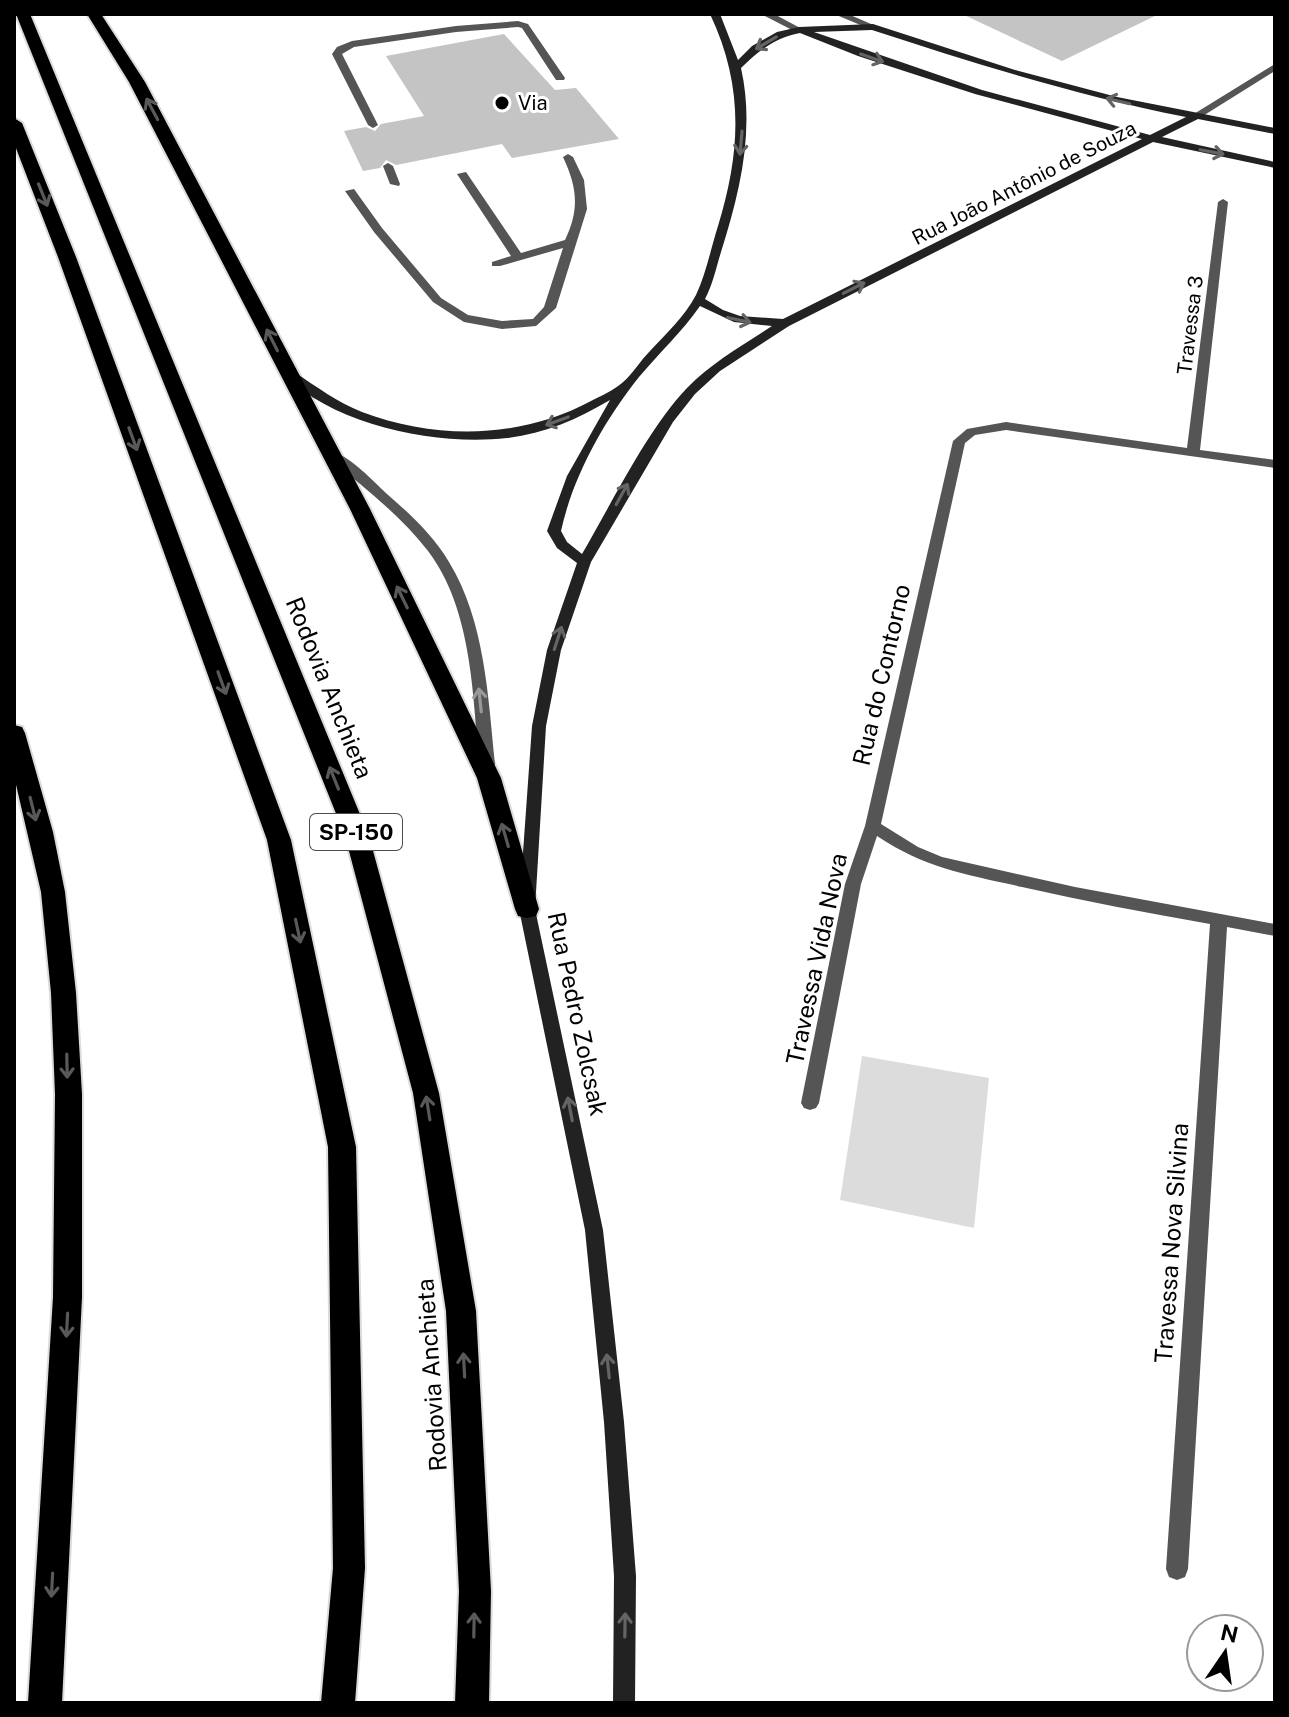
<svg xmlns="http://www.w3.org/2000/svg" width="1289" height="1717" font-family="'Public Sans',sans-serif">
  <rect width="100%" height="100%" fill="#fff"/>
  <path fill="#dcdcdc" d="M862,1056l127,22 -15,150 -134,-28z"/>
  <path fill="#c4c4c4" d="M962,14h197l-97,47z
    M504,34l51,56 21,-2 43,51 -107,19 -10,-14 -106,21 -10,-5 -6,8 -17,3 -19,-40 22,-4 9,4 6,-7 43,-8 -38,-60z"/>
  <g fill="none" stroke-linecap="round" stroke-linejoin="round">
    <defs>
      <path id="motorway" d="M16,14h14l339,822 70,257 37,218 15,280 -2,112h-34l4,-112 -13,-280 -33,-218 -68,-257z
        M87,14h14l44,68 225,427 131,269 38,131 -3,7 -9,2 -9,-2 -3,-7 -38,-131 -127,-269 -221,-427z
        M14,118l8,5 54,134 215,583 65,307 9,421 -10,135h-34l12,-135 -5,-421 -61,-307 -209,-583 -44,-114z
        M14,725l8,2 3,6 28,99 12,60 11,101 6,101v203l-20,406h-34l25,-406 2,-203 -4,-101 -10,-101 -27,-116z"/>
    </defs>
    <use href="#motorway" stroke="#dbdbdb" stroke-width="4"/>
    <path fill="#555" fill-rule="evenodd" d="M518,21l10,3 37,54 -1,2h-8l-34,-52 -4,-1 -62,5 -102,15 -12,7 36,71 -5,3 -5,-3 -36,-71 5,-7 15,-6 104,-15z
      M1275,64v7l-77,48 -9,-2z
      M568,154l5,3 11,23 3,29 -31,99 -20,18 -34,3 -38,-7 -31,-20 -59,-70 -29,-41 9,-2 28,39 59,70 27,17 34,6 31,-2 11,-12 19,-59 -63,18h-8v-4l19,-6 -54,-82 9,-2 55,81 44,-13c15,-31 12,-53 -2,-83z
      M388,163l5,3 7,18 -1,2 -9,-2 -7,-18z
      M334,452c19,7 38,28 53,42 23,20 46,41 62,68 36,59 39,134 46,202l-3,4 -5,1 -8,-5c-6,-69 -7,-155 -51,-213 -27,-35 -64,-64 -99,-92v-6z"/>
    <path fill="#555" fill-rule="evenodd" d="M1223,199l5,3 -28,248 75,10v8l-269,-38 -31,5 -10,8 -84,381 37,23 24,10 133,30 200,37v12l-48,-9 -39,642 -3,8 -8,3 -8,-3 -3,-8 44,-645c-63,-11 -125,-23 -188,-37 -57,-13 -95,-18 -145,-51l-16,48 -42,219 -3,5 -6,2 -6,-2 -3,-5 44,-219 20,-58 88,-385 14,-12 39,-7 181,26 31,-246z"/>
    <path fill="#555" fill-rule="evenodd" d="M761,14h13l30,16 -8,2z
      M834,14h14l30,13 -8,2z"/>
    <path fill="#222" fill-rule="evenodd" d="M710,14h10l18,46 14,-14 25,-14 22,-5 74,-3 142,46 102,27 158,31v6l-77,-15 -36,18 113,25v6l-122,-26 -364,184 -69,45 -25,23 -22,28 -82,140 -30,88 -15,76 -11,183 68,321 21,192 12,154 -1,127h-22l1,-127 -10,-154 -19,-192 -66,-321 13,-183 15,-76 30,-87 -20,-15 -10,-17 20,-55 43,-76c-32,19 -66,34 -103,38 -70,8 -171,-12 -223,-63l6,-4 4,1c23,15 43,30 68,40 75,28 158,27 229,-11 10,-5 23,-11 31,-18 10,-8 18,-22 28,-32 16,-17 35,-35 46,-56 10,-21 15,-47 22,-69 23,-75 26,-140 -8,-212zM872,30c104,34 207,66 314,87l-36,18 -168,-45 -168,-58zM800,33l58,23 117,38 167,45 -359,180 -43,-3 -17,-6 -18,-11c8,-15 11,-31 16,-47 19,-60 34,-122 20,-184 18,-17 33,-30 59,-35zM700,306l34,16 38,4c-29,19 -61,37 -85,62 -40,42 -75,115 -105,166l-15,-12 -6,-11c12,-55 43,-110 78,-154 20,-24 43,-45 61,-71z"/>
    <use href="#motorway" fill="#000" fill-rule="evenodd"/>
  </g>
  <defs><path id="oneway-shaft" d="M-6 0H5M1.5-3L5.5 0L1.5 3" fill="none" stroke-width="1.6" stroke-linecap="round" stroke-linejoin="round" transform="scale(2)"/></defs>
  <g stroke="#646464">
    <use href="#oneway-shaft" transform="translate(766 43) rotate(149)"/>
    <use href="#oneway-shaft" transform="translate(872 58) rotate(19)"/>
    <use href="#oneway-shaft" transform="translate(1118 101) rotate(-167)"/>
    <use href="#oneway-shaft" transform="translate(741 143) rotate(95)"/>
    <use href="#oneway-shaft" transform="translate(1212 152) rotate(11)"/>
    <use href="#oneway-shaft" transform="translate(854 288) rotate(-27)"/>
    <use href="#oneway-shaft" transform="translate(739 320) rotate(12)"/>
    <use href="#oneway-shaft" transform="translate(557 421) rotate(160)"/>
    <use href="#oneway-shaft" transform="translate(622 494) rotate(-61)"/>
    <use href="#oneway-shaft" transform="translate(558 638) rotate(-72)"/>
    <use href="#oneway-shaft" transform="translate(570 1109) rotate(-101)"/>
    <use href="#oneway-shaft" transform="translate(608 1366) rotate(-96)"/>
    <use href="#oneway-shaft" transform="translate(625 1625) rotate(-89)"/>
  </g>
  <g stroke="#595959">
    <use href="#oneway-shaft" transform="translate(152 109) rotate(-118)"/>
    <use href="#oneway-shaft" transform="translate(43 195) rotate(68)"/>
    <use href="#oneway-shaft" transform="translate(272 340) rotate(-117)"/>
    <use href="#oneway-shaft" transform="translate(133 439) rotate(70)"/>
    <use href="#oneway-shaft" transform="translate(402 597) rotate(-116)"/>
    <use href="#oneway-shaft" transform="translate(222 683) rotate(70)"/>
    <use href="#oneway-shaft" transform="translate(334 778) rotate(-112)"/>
    <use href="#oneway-shaft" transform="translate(33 809) rotate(76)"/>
    <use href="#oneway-shaft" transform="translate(505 835) rotate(-106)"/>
    <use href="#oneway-shaft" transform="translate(298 931) rotate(78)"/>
    <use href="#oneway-shaft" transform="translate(67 1066) rotate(89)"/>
    <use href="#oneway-shaft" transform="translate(428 1108) rotate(-99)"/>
    <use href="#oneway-shaft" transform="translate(67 1325) rotate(93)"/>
    <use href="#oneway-shaft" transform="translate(464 1365) rotate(-93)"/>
    <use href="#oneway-shaft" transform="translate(52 1585) rotate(93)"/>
    <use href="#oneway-shaft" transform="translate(474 1625) rotate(-89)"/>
  </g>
  <use stroke="#999" href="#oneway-shaft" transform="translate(480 700) rotate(-96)"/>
  <circle fill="#000" stroke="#fff" stroke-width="3" cx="502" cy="103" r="8"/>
  <g text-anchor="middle" stroke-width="6" stroke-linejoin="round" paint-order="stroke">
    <g font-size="20" fill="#000" stroke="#fff" text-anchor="start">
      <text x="518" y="110">Via</text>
    </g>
    <g font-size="20" fill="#000" stroke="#fff">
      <text transform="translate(1024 183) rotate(-27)" y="7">Rua João Antônio de Souza</text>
      <text transform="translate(1190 325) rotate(-83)" y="7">Travessa 3</text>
    </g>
    <rect fill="#fff" stroke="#4c4c4c" stroke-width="2" x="310" y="814" width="92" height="36" rx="6"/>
    <g font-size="22" font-weight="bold" fill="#000">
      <text x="356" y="840">SP-150</text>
    </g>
    <g font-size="24" fill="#000" stroke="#fff">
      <text transform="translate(882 675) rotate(-77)" y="8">Rua do Contorno</text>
      <text transform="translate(329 688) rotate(68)" y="8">Rodovia Anchieta</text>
      <text transform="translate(817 959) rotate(-78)" y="8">Travessa Vida Nova</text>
      <text transform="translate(577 1014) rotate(78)" y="8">Rua Pedro Zolcsak</text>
      <text transform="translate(1172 1243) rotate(-86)" y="8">Travessa Nova Silvina</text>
      <text transform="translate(432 1375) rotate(-94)" y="8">Rodovia Anchieta</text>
    </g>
  </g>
  <rect width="1289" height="1717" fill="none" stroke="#000000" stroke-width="32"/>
  <g transform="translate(1225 1653) rotate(13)"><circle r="38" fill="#ffffff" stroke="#999999" stroke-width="2"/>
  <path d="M0-6L14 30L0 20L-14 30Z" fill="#000000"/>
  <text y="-12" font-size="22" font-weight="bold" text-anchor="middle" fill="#000000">N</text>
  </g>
</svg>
